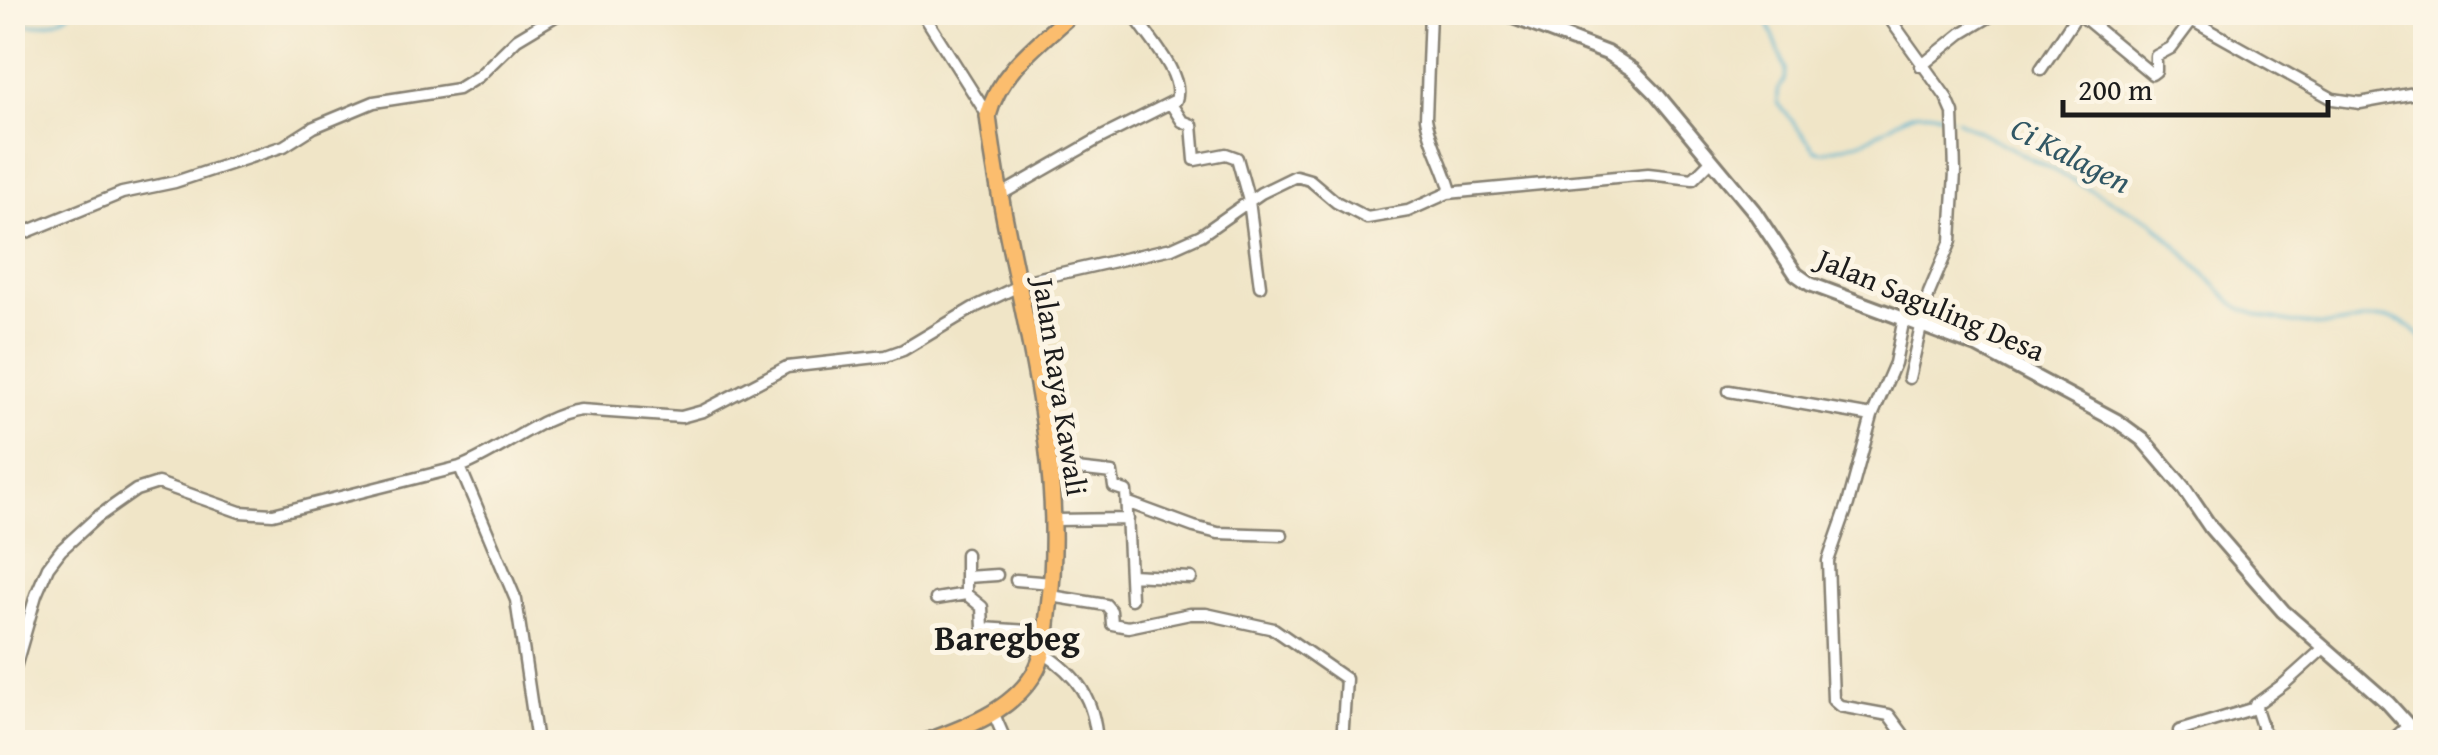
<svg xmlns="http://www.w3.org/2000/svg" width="2438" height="755" font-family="'Gentium Book Plus',serif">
  <rect width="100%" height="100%" fill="#fcf5e5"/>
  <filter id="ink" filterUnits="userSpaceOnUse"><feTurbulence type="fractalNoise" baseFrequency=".01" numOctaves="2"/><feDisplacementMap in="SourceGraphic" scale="20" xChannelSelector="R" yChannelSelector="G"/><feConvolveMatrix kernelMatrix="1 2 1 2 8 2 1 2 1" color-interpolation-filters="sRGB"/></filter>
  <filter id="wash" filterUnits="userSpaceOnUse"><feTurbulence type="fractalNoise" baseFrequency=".0048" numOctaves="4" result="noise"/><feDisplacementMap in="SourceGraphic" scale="40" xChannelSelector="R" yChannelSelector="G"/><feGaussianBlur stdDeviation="2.25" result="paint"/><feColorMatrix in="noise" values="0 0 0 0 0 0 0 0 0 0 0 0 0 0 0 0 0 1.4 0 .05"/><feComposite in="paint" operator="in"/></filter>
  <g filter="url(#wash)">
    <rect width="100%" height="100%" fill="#f0e5c7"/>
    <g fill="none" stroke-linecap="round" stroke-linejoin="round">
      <path stroke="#50b0cf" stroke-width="2.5" d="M1764,12l22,58 -1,10 -7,10v13l37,47 7,2c15,-4 33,-7 47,-14 33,-16 39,-36 81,-20
        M12,23c21,4 42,2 59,-11
        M1957,120l196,102 81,82c21,15 82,25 108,20 35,-7 61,-15 84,21"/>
    </g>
  </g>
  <g filter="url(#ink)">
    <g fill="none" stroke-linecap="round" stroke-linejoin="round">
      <defs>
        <path id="minor" d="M922,12l66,104
          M1430,12l-4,106c4,24 17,46 24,70l-2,5
          M1885,12l61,85 7,16 2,59 -4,69 -22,52 -20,85
          M2077,12l75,62 4,-3v-15l15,-8 21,-28
          M2177,12l156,87 27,4 66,-12
          M1857,16l6,-4
          M1921,66l41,-33 35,-21
          M2041,69l37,-56
          M1171,104l11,17 10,4 3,35 31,-6 11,4 12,43 11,85
          M1000,195l98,-56 78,-39c9,-26 -31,-66 -44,-88
          M12,238l110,-45 53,-11 109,-36 30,-19 60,-25 84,-13 21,-13 38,-37 45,-27
          M1729,391l143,25
          M1050,466l62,7 2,14 12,4 5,108
          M460,467l56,133 21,142
          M1129,503l65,24 24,6 64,2
          M1054,520l74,-1
          M966,554v40l16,13 1,21 63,4
          M1130,575l61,3
          M966,577l31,-2
          M1016,580l36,3
          M1051,596l55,9 5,6 1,13 16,3 62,-13h16l68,15 72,50 -4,63
          M936,599l30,-5
          M1042,652c36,23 52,47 55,90
          M12,678l24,-83 12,-28 13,-17 35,-32 40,-28 22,-7 82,29 33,2 187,-47c40,-15 81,-52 121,-57l100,7 22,-6 84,-44 99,-11 17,-6 70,-42 58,-28 141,-32 29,-13 60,-42 35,-17 14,4 26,22 31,16 41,-7 40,-18 200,-19 45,5 18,-18
          M993,712l13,30
          M2179,731l76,-23
          M1903,742v-8l-14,-19 -49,-9 -7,-6 -5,-139 20,-57 24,-88 23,-53 9,-45
          M2267,742l-12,-37 30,-22 40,-36
          M2390,742l19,-17"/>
        <path id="tertiary" d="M1500,12l107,41 26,17 22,22 99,119 42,63 14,10 167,62 140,75 26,19 40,47 28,41 72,83 105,92 35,39"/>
        <path id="trunk" d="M926,742c39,-14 85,-31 108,-68 12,-19 12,-45 15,-67 21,-166 -42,-328 -61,-491 11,-45 52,-73 85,-104"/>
      </defs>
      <use href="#minor" stroke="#868072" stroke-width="15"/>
      <use href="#tertiary" stroke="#868072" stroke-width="18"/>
      <use href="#trunk" stroke="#868072" stroke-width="20"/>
      <use href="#minor" stroke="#fff" stroke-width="10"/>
      <use href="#tertiary" stroke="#fff" stroke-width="12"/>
      <use href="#trunk" stroke="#fbbd6e" stroke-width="15"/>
    </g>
  </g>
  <g text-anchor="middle" stroke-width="10" stroke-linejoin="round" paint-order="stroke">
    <g font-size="30" fill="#1c1c1c" stroke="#fcf5e5">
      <text transform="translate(1931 305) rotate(23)" y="10">Jalan Saguling Desa</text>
      <text transform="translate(1060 387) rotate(81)" y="10">Jalan Raya Kawali</text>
    </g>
    <g font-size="32" font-style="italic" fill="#315764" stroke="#fcf5e5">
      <text transform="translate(2071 155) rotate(27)" y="11">Ci Kalagen</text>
    </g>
    <g font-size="35" font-weight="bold" fill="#1c1c1c" stroke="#fcf5e5">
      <text x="1007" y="650">Baregbeg</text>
    </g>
  </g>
  <rect width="2438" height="755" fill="none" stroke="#fcf5e5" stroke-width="50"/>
  <path d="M2063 100v15h265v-15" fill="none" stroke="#1c1c1c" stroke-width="5"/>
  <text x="2078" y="100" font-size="30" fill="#1c1c1c" stroke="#fcf5e5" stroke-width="8" paint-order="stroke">200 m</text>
</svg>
